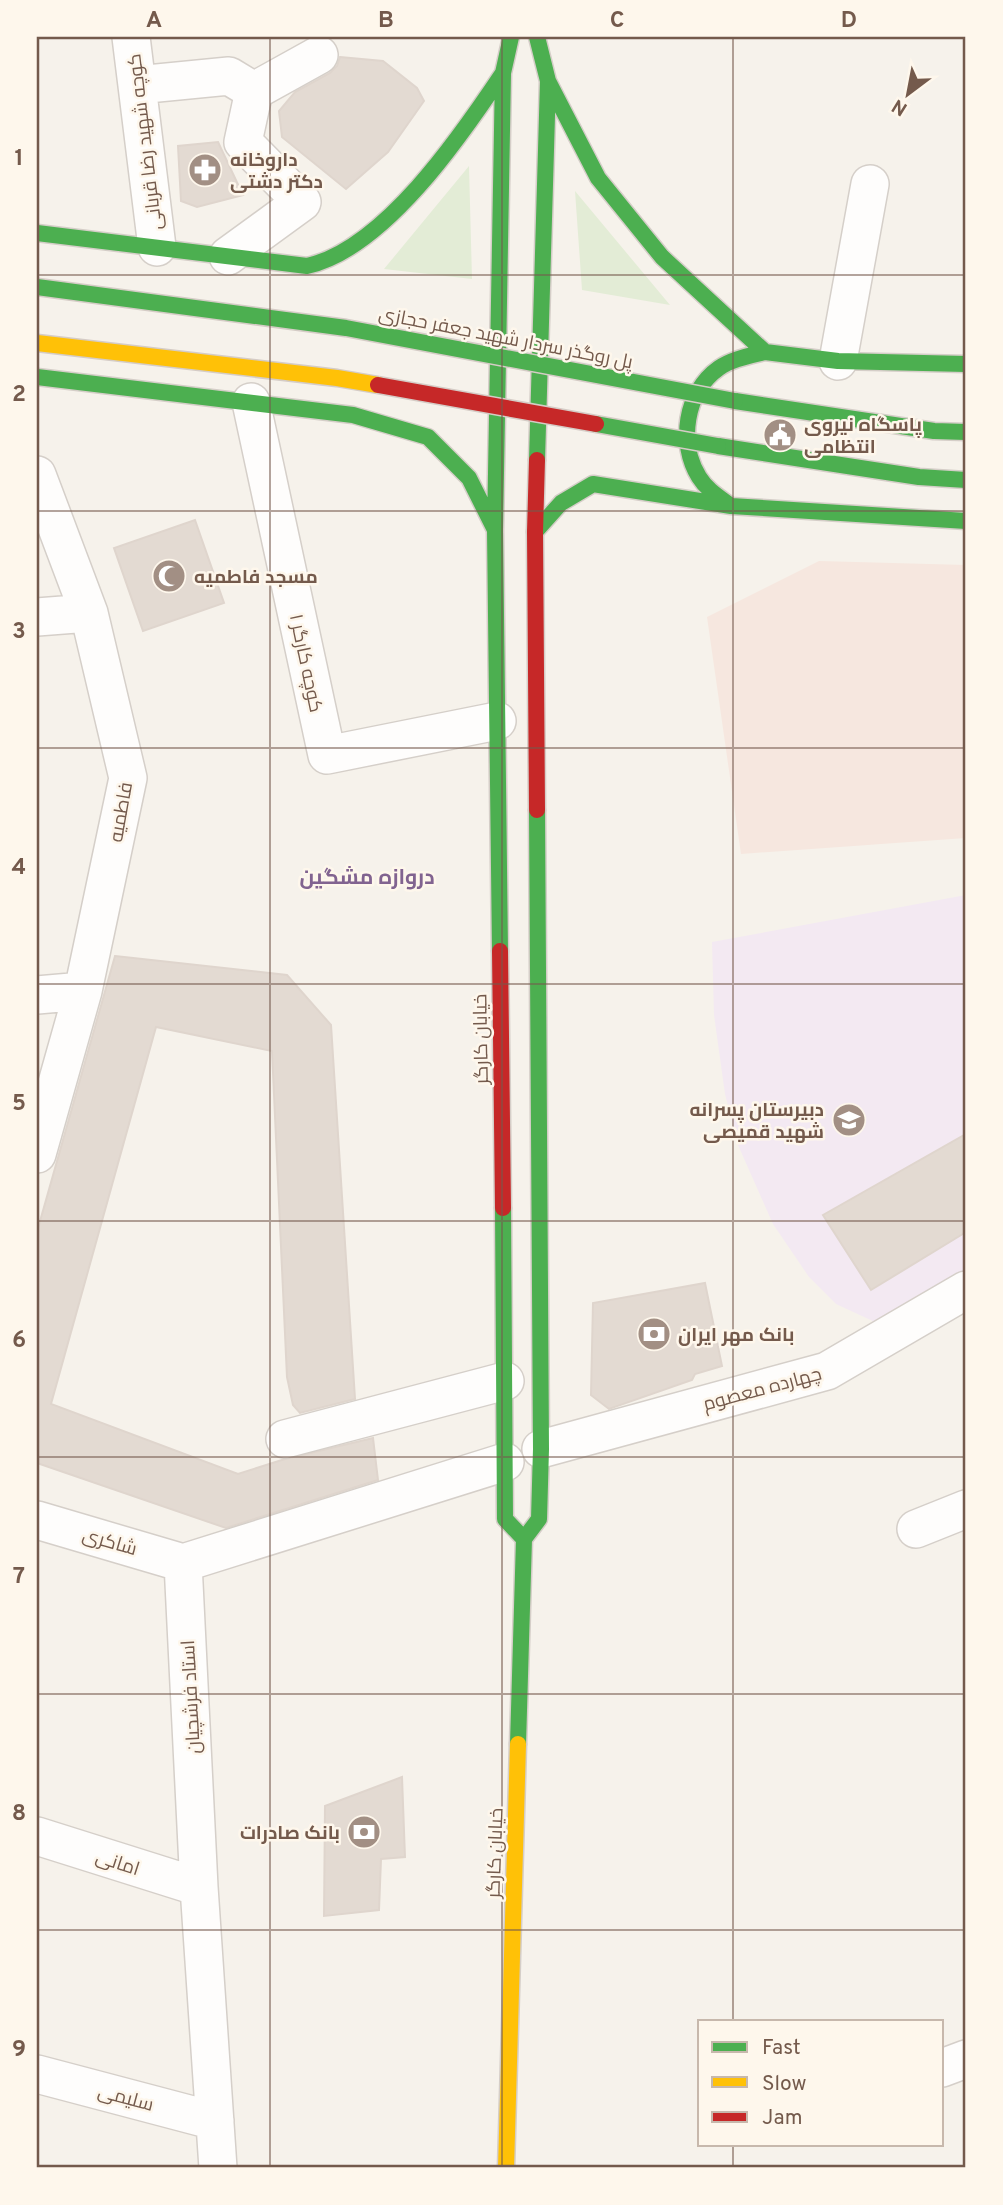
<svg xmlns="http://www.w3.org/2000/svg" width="1003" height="2205" font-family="Overpass,Cairo,sans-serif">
  <rect width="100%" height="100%" fill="#f6f2eb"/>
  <path fill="#f6e7df" d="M819,561l147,4v273l-225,16 -34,-237z"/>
  <path fill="#f3e9f2" d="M966,895v375l-91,52 -39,-18 -27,-27 -36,-53 -35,-79 -13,-51 -11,-79 -2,-73z"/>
  <path fill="#e3ecd6" d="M469,166l3,113 -88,-10z
    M575,191l95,114 -88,-15z"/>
  <path fill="#e3dad2" stroke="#dfd5cd" stroke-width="2" d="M340,57l43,4 34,27 7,13 -36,51 -42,37 -64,-52 -3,-26 16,-19 35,-19 7,-7z
    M218,142l25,53 -46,12 -16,-6 -3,-55z
    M195,520l29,83 -81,28 -29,-83z
    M115,956l172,19 44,50 24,374 -55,14 -7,-8 -6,-28 -15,-326 -116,-24 -105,377 187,70 47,-15 88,-21 5,42 -152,48 -189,-65v-231z
    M966,1134v98l-95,58 -48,-75z
    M705,1283l17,83 -27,8 -3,6 -83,29 -18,-14 2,-92z
    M402,1777l3,80 -24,2 -2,51 -55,6 1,-110z"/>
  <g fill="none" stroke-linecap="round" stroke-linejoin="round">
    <defs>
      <path id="street" d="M131,37l26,210
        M137,85l92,-9 25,15 65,-36
        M228,256l74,-54 -59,-60 11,-51
        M838,361l32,-177
        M251,402l76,353 170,-34
        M37,475l52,138 39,165 -45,213 -46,163
        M37,617l52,-4
        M37,995l46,-4
        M285,1439l220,-58
        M541,1449l286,-78 139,-81
        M37,1520l146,43
        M916,1529l50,-20
        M183,1563l16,324 19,281
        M183,1563l322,-101
        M37,1836l162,51
        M942,2068l24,-9
        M37,2074l178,47"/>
      <path id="fast" d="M537,37l11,44 -11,379
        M548,81l50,97 64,79 103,95 73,9 128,3
        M37,233l270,33c77,-17 154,-130 196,-193
        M37,377l316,38 75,22 41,41 26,52
        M735,401l199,30 32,1
        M718,446l201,31 47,3
        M731,506c-12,-9 -24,-16 -32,-29 -21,-34 -14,-85 20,-109 13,-9 30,-12 46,-16
        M535,532l26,-29 32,-19 138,22 235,15
        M500,951l-5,-421 8,-457 8,-36
        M503,1208l2,311 19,20
        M518,1744l6,-205 15,-20 2,-70 -4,-639"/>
      <path id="slow" d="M506,2168l12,-424"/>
      <path id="jam" d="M537,810l-2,-278 2,-72
        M500,951l3,257"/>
    </defs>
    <use href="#street" stroke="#d5cfc9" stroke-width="40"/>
    <use href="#fast" stroke="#d5cec8" stroke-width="19"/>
    <use href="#slow" stroke="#d5cec8" stroke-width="19"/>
    <use href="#jam" stroke="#d5cec8" stroke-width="19"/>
    <use href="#street" stroke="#fefdfc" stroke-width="37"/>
    <use href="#fast" stroke="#4caf50" stroke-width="16"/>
    <use href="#slow" stroke="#ffc107" stroke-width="16"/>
    <use href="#jam" stroke="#c62828" stroke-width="16"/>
    <defs>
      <path id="fast-bridge" d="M37,287l309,41 389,73
        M596,424l122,22"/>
      <path id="slow-bridge" d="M37,343l300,35 41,7"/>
      <path id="jam-bridge" d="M378,385l218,39"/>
    </defs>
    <use href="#fast-bridge" stroke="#d5ccc6" stroke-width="19" stroke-linecap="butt"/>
    <use href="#slow-bridge" stroke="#d5ccc6" stroke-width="19" stroke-linecap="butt"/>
    <use href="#jam-bridge" stroke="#d5ccc6" stroke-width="19" stroke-linecap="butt"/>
    <use href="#fast-bridge" stroke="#4caf50" stroke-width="16"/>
    <use href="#slow-bridge" stroke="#ffc107" stroke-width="16"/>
    <use href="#jam-bridge" stroke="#c62828" stroke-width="16"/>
  </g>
  <path fill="none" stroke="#745a4c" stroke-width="2" stroke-opacity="0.55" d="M270,37v2131M502,37v2131M733,37v1984M37,275h929M37,511h929M37,748h929M37,984h929M37,1221h929M37,1457h929M37,1694h929M37,1930h929M733,2144v24"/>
  <defs>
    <symbol id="pharmacy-disc" viewBox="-11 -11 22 22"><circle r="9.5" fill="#a28f84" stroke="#fef7ec"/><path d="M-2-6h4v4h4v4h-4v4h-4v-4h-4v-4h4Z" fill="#fff"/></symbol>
    <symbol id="civic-disc" viewBox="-11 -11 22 22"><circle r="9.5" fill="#a28f84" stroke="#fef7ec"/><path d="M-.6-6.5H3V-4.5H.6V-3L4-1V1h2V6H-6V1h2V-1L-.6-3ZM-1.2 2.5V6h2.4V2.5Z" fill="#fff"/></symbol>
    <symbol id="mosque-disc" viewBox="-11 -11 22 22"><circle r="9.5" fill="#a28f84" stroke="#fef7ec"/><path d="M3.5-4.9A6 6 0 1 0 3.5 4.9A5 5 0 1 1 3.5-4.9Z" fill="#fff"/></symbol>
    <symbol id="school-disc" viewBox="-11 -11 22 22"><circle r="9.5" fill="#a28f84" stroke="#fef7ec"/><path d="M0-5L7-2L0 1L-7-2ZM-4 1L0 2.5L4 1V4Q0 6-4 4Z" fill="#fff"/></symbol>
    <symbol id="bank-disc" viewBox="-11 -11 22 22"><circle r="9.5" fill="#a28f84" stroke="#fef7ec"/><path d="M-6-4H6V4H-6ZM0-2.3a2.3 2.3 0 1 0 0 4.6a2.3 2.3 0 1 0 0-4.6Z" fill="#fff"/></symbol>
  </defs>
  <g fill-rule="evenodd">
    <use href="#pharmacy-disc" x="186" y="151" width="38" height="38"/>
    <use href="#civic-disc" x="761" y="416" width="38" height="38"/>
    <use href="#mosque-disc" x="150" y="557" width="38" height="38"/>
    <use href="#school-disc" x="830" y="1101" width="38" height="38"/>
    <use href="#bank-disc" x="635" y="1315" width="38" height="38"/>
    <use href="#bank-disc" x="345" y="1813" width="38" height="38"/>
  </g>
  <g text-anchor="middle" stroke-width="5" stroke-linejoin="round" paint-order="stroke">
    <g font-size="19" fill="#745a4c" stroke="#fef7ec">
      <text transform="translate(144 142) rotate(-97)" y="7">کوچه شهید رضا قربانی</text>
      <text transform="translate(506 337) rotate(11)" y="7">پل روگذر سردار شهید جعفر حجازی</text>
      <text transform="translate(307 663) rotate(78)" y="7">کوچه کارگر ۱</text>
      <text transform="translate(120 812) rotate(-80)" y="7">فاطمیه</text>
      <text transform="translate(480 1039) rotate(-91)" y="7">خیابان کارگر</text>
      <text transform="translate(762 1388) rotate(-15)" y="7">چهارده معصوم</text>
      <text transform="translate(110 1541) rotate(16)" y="7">شاکری</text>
      <text transform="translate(190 1697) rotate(-93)" y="7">استاد فرشچیان</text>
      <text transform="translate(494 1853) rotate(-88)" y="7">خیابان کارگر</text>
      <text transform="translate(118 1862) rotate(18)" y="7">امانی</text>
      <text transform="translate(126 2097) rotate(15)" y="7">سلیمی</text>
    </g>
    <g font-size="19" font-weight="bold" fill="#745a4c" stroke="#fef7ec" text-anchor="start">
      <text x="230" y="166">داروخانه<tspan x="230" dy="22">دکتر دشتی</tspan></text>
      <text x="804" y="431">پاسگاه نیروی<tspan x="804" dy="22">انتظامی</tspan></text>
      <text x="194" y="583">مسجد فاطمیه</text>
      <text x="824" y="1116" text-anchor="end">دبیرستان پسرانه<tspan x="824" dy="22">شهید قمیصی</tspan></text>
      <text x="678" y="1341">بانک مهر ایران</text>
      <text x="340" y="1839" text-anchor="end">بانک صادرات</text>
    </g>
    <g font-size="21" font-weight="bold" fill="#816390" stroke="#fef7ec">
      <text x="367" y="884">دروازه مشگین</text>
    </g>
  </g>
  <rect width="1003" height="2205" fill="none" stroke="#fef7ec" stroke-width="77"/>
  <rect x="698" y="2020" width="245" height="126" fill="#fef7ec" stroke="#c7b8ac" stroke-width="2"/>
  <rect x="712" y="2042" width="35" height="10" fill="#4caf50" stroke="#c7b8ac" stroke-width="2"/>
  <text x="762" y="2054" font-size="21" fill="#745a4c">Fast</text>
  <rect x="712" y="2077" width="35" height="10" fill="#ffc107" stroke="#c7b8ac" stroke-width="2"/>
  <text x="762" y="2090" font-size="21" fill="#745a4c">Slow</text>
  <rect x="712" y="2112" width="35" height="10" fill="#c62828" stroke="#c7b8ac" stroke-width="2"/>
  <text x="762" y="2124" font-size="21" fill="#745a4c">Jam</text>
  <g transform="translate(908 94) rotate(212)" stroke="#fef7ec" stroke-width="5" paint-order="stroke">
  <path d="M0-5L12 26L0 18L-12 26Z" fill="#745a4c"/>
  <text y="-10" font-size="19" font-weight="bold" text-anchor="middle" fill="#745a4c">N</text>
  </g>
  <rect x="38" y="38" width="926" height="2128" fill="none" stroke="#745a4c" stroke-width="2.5"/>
  <g font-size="23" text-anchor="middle" font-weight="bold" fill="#745a4c">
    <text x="154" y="27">A</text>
    <text x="386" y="27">B</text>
    <text x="617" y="27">C</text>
    <text x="849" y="27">D</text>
    <text x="19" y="165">1</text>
    <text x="19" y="401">2</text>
    <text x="19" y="638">3</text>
    <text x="19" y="874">4</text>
    <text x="19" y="1110">5</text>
    <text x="19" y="1347">6</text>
    <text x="19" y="1583">7</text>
    <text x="19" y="1820">8</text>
    <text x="19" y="2056">9</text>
  </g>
</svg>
